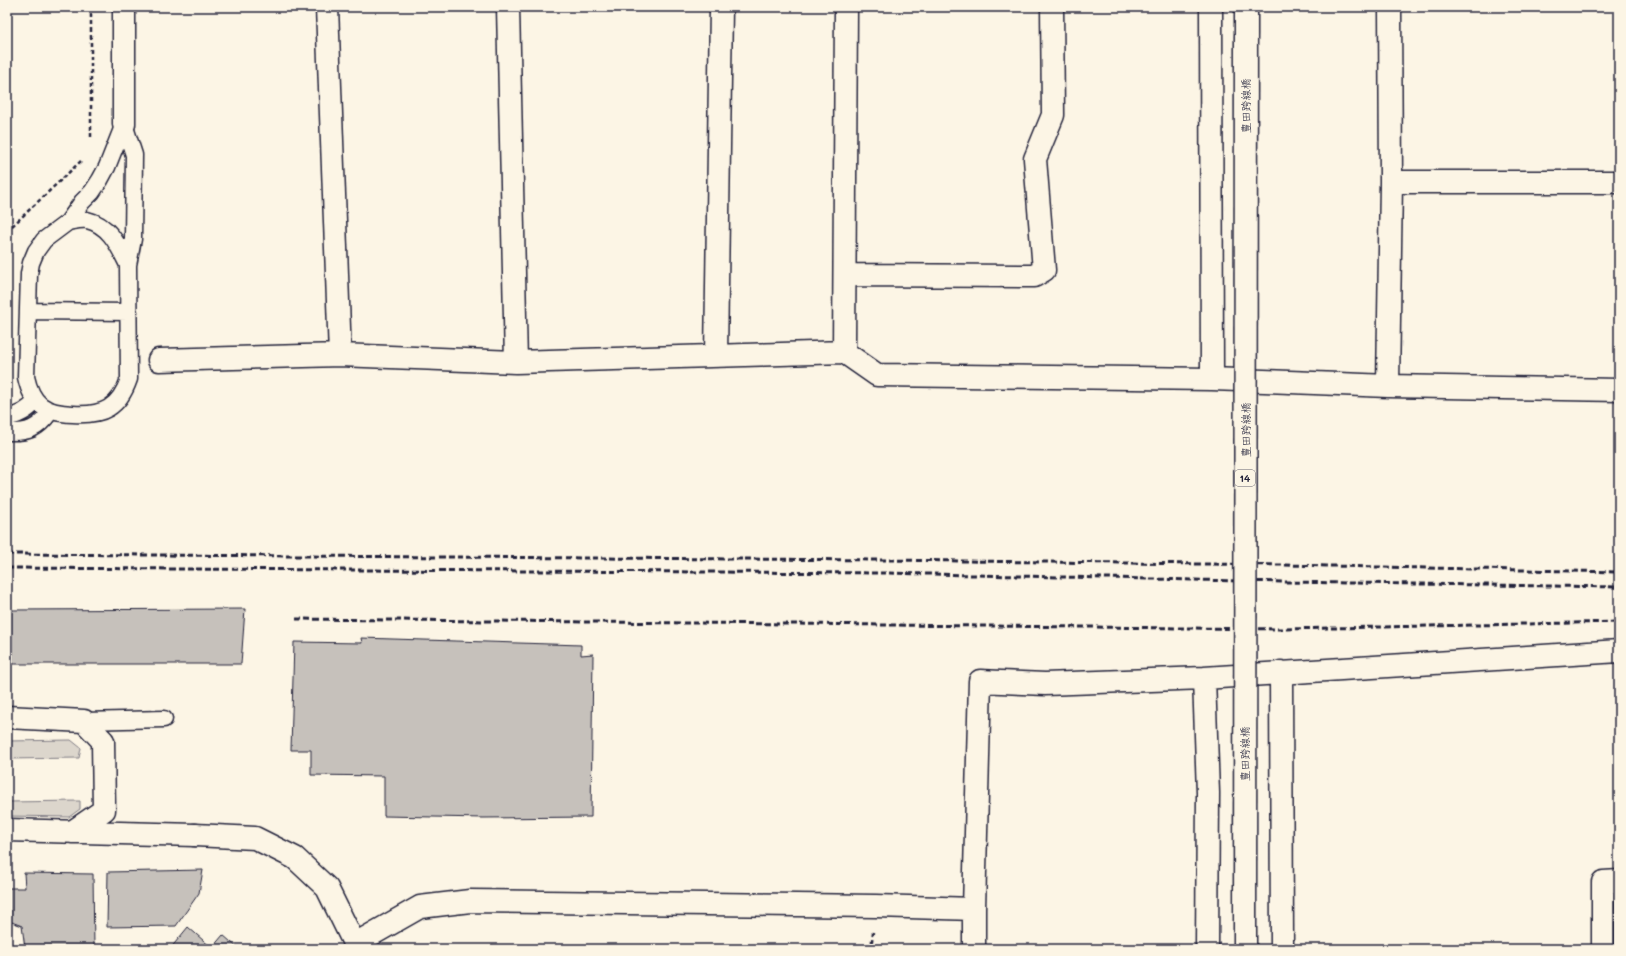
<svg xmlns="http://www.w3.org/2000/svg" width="1626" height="956" font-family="Mali,'Klee One',sans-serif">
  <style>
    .green { fill: #dcd6cc; stroke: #7f7c84 }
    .building { fill: #c6c1bb; stroke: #22223b }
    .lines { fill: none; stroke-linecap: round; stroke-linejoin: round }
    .lane-casing { stroke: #22223b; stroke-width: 19 }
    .street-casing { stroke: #22223b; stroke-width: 25 }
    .secondary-casing { stroke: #22223b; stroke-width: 25 }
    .path { stroke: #22223b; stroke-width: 2.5; stroke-dasharray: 4 3; stroke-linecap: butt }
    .lane { stroke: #fcf5e5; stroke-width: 16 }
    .street { stroke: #fcf5e5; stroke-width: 22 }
    .secondary { stroke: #fcf5e5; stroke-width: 22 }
    .rail { stroke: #22223b; stroke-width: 3; stroke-dasharray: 6 3; stroke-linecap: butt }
    .primary-bridge-casing { stroke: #22223b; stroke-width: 25; stroke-linecap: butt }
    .primary-bridge { stroke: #fcf5e5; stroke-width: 22 }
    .labels { text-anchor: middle; stroke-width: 3; stroke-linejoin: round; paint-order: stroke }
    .shield { fill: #fcf5e5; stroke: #63616e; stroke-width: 1 }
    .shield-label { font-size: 10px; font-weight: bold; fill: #22223b }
    .street-label { font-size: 11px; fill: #22223b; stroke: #fcf5e5 }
  </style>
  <rect width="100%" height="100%" fill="#fcf5e5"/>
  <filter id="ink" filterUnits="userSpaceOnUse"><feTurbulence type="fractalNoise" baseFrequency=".025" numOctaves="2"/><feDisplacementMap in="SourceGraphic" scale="8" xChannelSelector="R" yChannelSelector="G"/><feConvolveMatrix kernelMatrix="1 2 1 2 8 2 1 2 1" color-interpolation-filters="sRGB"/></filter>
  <g filter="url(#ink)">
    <!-- green -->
    <path class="green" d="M 71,740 L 81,748 L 79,758 L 7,759 L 7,741 Z
      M 80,801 L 80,809 L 69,817 L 7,816 L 7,802 Z"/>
    <!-- building -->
    <path class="building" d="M 245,609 L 241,664 L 7,664 L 7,610 Z
      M 361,638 L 581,645 L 581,655 L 593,654 L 591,817 L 483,818 L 384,816 L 384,776 L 311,775 L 311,750 L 291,750 L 294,642 L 362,643 Z
      M 203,870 L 199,893 L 176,926 L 107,927 L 108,872 Z
      M 24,873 L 93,874 L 94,949 L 26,949 L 25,948 L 22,926 L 9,921 L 8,888 L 25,888 Z
      M 188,927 L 212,948 L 223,935 L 239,949 L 170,949 Z"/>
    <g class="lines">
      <defs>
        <path id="lane" d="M 124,124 L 134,155 L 133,239 L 128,265 L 129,379 C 119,408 103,416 73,414 C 45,413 32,405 26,377 L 29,274 L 31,263 L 36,251 L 44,240 L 68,222 L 82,202 L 92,192 L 100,180 L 107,167 Z
          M 68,222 C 74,221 81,219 87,220 C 110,225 119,247 128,265
          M 28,311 L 129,312
          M 7,417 C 19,416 28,410 36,401
          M 7,432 C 28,433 38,429 50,412
          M 84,721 L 164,719"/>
        <path id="street" d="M 327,7 L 340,355
          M 508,7 L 516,362
          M 1211,7 L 1212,379
          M 1391,182 L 1619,182
          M 845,275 L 1034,276 L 1044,270 L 1035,159 L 1053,115 L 1052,7
          M 844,352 L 846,7
          M 716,356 L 721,7
          M 159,360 L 340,355 L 516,362 L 844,352 L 877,375 L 1212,379 L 1388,386 L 1619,390
          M 1388,386 L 1391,182 L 1390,7
          M 1281,672 L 1282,949
          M 1204,678 L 1208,793 L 1207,949
          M 7,717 L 84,721 L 103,741 L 104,810 L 72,832
          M 7,830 L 195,835
          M 355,944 L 420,907 L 470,901 L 876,906 L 974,909
          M 974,949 L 974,909 L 980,681 L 1045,684 L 1204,678 L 1619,651
          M 1603,949 L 1603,882 L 1619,881"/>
        <path id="secondary" d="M 124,124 L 124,7
          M 195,835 L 255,838 L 295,858 L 327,888 L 357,949"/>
      </defs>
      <!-- lane casing -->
      <use href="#lane" class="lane-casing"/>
      <!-- street casing -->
      <use href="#street" class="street-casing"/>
      <!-- secondary casing -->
      <use href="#secondary" class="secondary-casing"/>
      <!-- path -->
      <path class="path" d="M 91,7 L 91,138
        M 7,231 L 81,161
        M 871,949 L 873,932"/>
      <!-- lane -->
      <use href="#lane" class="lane"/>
      <!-- street -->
      <use href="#street" class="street"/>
      <!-- secondary -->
      <use href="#secondary" class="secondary"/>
      <!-- rail -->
      <path class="rail" d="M 7,554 L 885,560 L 1284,565 L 1619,572
        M 7,568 L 885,573 L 1284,582 L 1619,587
        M 296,619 L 1284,629 L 1619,622"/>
      <defs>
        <path id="primary-bridge" d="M 1245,949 L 1246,7"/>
      </defs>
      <!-- primary-bridge casing -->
      <use href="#primary-bridge" class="primary-bridge-casing"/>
      <!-- primary-bridge -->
      <use href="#primary-bridge" class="primary-bridge"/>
    </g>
  </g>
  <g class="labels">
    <!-- shield labels -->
    <rect class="shield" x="1235" y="470" width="20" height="16" rx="3"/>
    <g class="shield-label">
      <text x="1245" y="482">14</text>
    </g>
    <!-- street labels -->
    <g class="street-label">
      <text transform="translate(1246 106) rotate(-90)" y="4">豊田跨線橋</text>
      <text transform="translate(1246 430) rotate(-90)" y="4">豊田跨線橋</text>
      <text transform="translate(1245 754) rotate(-90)" y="4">豊田跨線橋</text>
    </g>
  </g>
  <!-- margin -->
  <rect width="1626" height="956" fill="none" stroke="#fcf5e5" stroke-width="24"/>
  <rect x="12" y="12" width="1602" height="932" fill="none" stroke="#22223b" stroke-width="1.5" filter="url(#ink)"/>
</svg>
